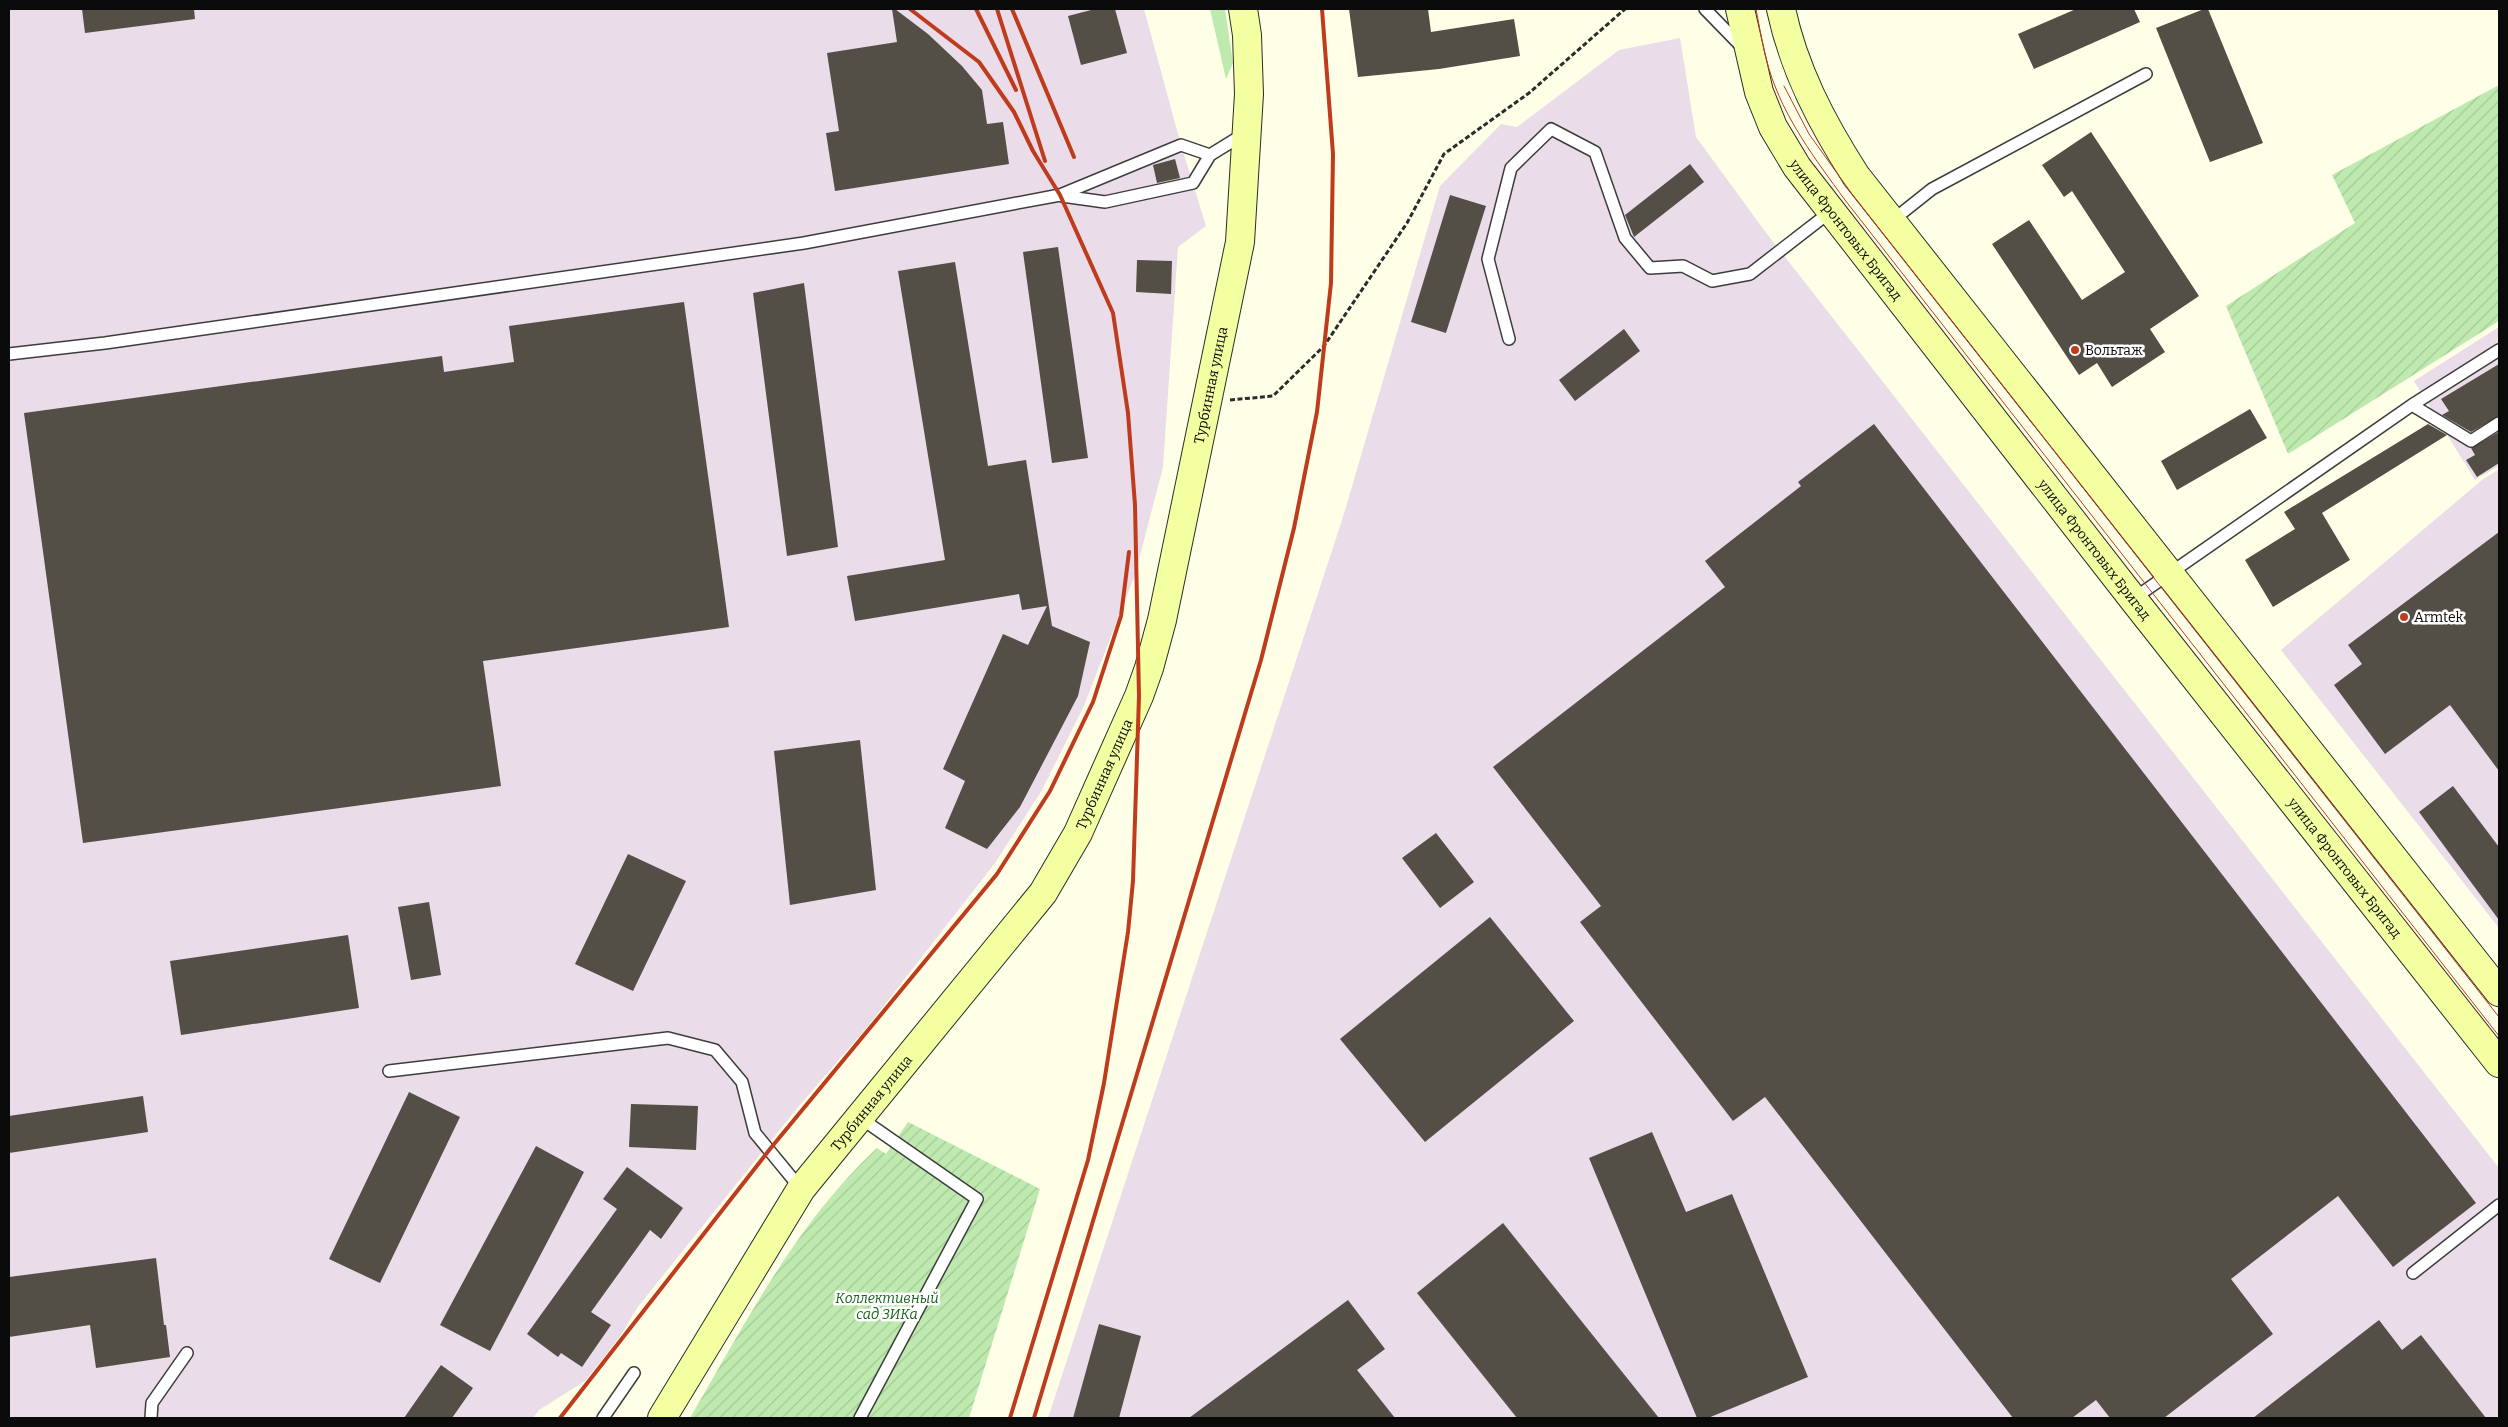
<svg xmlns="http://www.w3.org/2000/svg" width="2508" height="1427" font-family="Bitter,serif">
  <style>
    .industrial { fill: #eadce8 }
    .grass { fill: #bfeaaf }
    .garden { fill: url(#garden-furrows) }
    .building { fill: #534e46 }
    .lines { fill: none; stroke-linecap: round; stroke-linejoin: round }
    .lane-casing { stroke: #3d3d3d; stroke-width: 14 }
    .secondary-casing { stroke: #2c2c2c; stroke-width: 30 }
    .path { stroke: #2c2c2c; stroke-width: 3; stroke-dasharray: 5 2.5; stroke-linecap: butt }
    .lane { stroke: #fff; stroke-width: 11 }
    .secondary { stroke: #f3ffa1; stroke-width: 28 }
    .tram { stroke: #be3c1d; stroke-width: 1 }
    .rail { stroke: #be3c1d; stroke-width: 4 }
    .poi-dot { fill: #be3c1d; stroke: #fff; stroke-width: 2 }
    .labels { text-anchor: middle; stroke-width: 5; stroke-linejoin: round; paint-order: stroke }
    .street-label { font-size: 14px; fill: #0a0a0a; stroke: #fff }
    .poi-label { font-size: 14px; fill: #0a0a0a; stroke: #fff; text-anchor: start }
    .park-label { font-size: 14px; font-style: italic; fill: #19631b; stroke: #fff }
  </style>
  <defs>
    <pattern id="garden-furrows" width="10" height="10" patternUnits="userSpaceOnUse" patternTransform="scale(1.25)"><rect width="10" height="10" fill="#bfeaaf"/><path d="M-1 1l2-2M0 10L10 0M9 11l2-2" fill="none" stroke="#a3c795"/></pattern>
  </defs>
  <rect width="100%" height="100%" fill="#feffe6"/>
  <!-- industrial -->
  <path class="industrial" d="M 9,9 L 1144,9 L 1181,145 L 1206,226 L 1178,247 L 1163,467 L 1135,575 L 1083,708 L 1041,792 L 995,863 L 868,1026 L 798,1107 L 637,1308 L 619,1338 L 585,1381 L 539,1410 L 533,1418 L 9,1418 Z
    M 1680,38 L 1696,137 L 1767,234 L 2499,1168 L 2499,1418 L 1048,1418 L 1343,517 L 1440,186 L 1501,124 L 1517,127 L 1619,50 Z
    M 2499,327 L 2499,466 L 2475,480 L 2414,381 Z
    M 2499,469 L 2499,928 L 2281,650 L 2482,480 Z"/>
  <!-- grass -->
  <path class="grass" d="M 1210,9 L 1225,9 L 1233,63 L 1226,79 Z"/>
  <!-- garden -->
  <path class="garden" d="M 2499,85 L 2499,321 L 2288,454 L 2226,306 L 2355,223 L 2332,175 Z
    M 908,1122 L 1040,1189 L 969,1418 L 690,1418 C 745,1324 796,1223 877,1148 L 886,1154 Z"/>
  <!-- building -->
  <path class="building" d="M 82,9 L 194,9 L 195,19 L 85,33 Z
    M 892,9 L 895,9 L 928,34 L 962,66 L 982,90 L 987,124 L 1003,122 L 1009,164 L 835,191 L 826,133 L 839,131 L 827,53 L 897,42 Z
    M 1095,9 L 1115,9 L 1127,53 L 1081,65 L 1068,16 Z
    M 1349,9 L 1428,9 L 1431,32 L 1514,19 L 1520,56 L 1439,69 L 1358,77 Z
    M 2076,9 L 2134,9 L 2140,22 L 2034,69 L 2018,34 Z
    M 2204,9 L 2208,9 L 2263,143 L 2210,162 L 2156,28 Z
    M 2091,132 L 2199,296 L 2150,329 L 2165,352 L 2112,387 L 2097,363 L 2079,375 L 1992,244 L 2029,220 L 2082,300 L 2125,272 L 2072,191 L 2064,197 L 2042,165 Z
    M 1175,159 L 1180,178 L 1157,183 L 1153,165 Z
    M 1690,164 L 1704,182 L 1634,237 L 1625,215 Z
    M 1450,195 L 1486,206 L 1446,333 L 1411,322 Z
    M 1058,247 L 1088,458 L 1052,463 L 1023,252 Z
    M 1137,260 L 1172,261 L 1171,294 L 1136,292 Z
    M 955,262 L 988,466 L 1026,460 L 1052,626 L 1090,642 L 1078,696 L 1020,807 L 987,849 L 945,828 L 965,781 L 943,769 L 1003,634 L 1028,645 L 1047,606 L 1022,610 L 1019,594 L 855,621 L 847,576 L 945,560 L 898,271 Z
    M 804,283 L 838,547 L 787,556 L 753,293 Z
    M 684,302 L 729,627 L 483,661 L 501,786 L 83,843 L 24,413 L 442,356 L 444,372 L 514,362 L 509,326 Z
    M 1624,329 L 1640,351 L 1575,401 L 1559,380 Z
    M 2499,364 L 2499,416 L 2471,432 L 2442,415 L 2449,411 L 2441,399 Z
    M 2250,409 L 2267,438 L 2177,490 L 2161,461 Z
    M 1874,424 L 2476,1203 L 2393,1267 L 2338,1196 L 2231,1279 L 2273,1334 L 2164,1418 L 2110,1418 L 2096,1400 L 2072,1418 L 2013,1418 L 1765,1097 L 1733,1121 L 1580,922 L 1601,906 L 1493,767 L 1725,587 L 1705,561 L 1801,486 L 1798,482 Z
    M 2428,424 L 2447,435 L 2322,513 L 2350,560 L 2273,607 L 2245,560 L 2295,529 L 2284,512 Z
    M 2499,432 L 2499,463 L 2477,477 L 2466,460 L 2475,455 L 2471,448 Z
    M 2499,532 L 2499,771 L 2450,705 L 2385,754 L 2334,685 L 2362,664 L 2348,645 Z
    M 860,740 L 876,890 L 790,905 L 774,751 Z
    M 2453,786 L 2499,847 L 2499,920 L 2419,812 Z
    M 1436,833 L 1474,882 L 1440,908 L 1402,858 Z
    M 628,854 L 686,881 L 633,991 L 575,964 Z
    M 429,902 L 441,975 L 411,980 L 398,907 Z
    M 1490,917 L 1574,1021 L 1425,1142 L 1340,1039 Z
    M 348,935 L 359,1008 L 181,1035 L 170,961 Z
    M 409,1092 L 460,1117 L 380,1283 L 329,1259 Z
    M 143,1096 L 148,1132 L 9,1153 L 9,1116 Z
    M 631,1104 L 698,1106 L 696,1150 L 629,1147 Z
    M 1652,1132 L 1686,1212 L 1732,1194 L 1808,1377 L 1708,1418 L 1697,1418 L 1589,1158 Z
    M 536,1146 L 584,1172 L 490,1351 L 440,1325 Z
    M 627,1167 L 683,1208 L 661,1239 L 650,1230 L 591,1312 L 611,1325 L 582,1367 L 561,1353 L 558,1357 L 527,1334 L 617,1209 L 603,1199 Z
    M 1503,1223 L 1659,1418 L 1517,1418 L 1417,1293 Z
    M 156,1258 L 164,1325 L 166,1325 L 170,1357 L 96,1368 L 90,1325 L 9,1337 L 9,1277 Z
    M 1348,1300 L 1385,1349 L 1357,1370 L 1395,1418 L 1189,1418 Z
    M 2379,1320 L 2402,1350 L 2421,1335 L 2486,1418 L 2253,1418 Z
    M 1099,1324 L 1141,1336 L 1119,1418 L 1073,1418 Z
    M 441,1365 L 473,1388 L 452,1418 L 404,1418 Z"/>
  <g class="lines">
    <defs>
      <path id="lane" d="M 1705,9 L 1742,47
        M 1062,196 L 1105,202 L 1193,183 L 1210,155 L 1244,134
        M 1893,220 L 1932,189 L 2146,74
        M 1509,339 L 1488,259 L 1511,168 L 1551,129 L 1595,152 L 1625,238 L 1650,268 L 1683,266 L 1712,281 L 1750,274 L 1830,212
        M 9,354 L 105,343 L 804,243 L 1060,195 L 1181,145 L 1210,155
        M 2412,405 L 2471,441 L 2499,423
        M 2133,599 L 2412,405 L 2499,350
        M 389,1071 L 668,1038 L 715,1050 L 742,1082 L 755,1133 L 801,1189
        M 859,1117 L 977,1199 L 860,1418
        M 2413,1273 L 2499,1205
        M 151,1418 L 152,1403 L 187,1353
        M 603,1418 L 634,1373"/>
      <g id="secondary">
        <path id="s1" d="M 1740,9 L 1759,92 L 1773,127 L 1797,167 L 2133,599 L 2499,1063"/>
        <path d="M 1781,9 C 1794,70 1822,123 1856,176 L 2499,992"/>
        <path id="s2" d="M 662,1418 L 801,1189 L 1043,893 L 1078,833 L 1139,696 L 1149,668 L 1162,620 L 1240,242 L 1249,94 L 1247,35 L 1243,9"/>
      </g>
    </defs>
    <!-- lane casing -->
    <use href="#lane" class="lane-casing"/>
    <!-- secondary casing -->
    <use href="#secondary" class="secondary-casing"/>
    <!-- path -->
    <path class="path" d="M 1230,400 L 1273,396 L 1324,346 L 1407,223 L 1444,154 L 1529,93 L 1625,9"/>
    <!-- lane -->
    <use href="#lane" class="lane"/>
    <!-- secondary -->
    <use href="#secondary" class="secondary"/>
    <!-- tram -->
    <path class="tram" d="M 1756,9 C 1760,29 1763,50 1769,69 C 1784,118 1815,159 1845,200 L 2499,1036
      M 1784,86 L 1809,134 L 1852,194 L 2499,1017"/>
    <!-- rail -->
    <path class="rail" d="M 910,9 L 979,62 L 1014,112 L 1033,151 L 1060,195 L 1113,313 L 1128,413 L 1135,505 L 1139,696 L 1133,881 L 1128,932 L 1104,1083 L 1088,1160 L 1010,1418
      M 976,9 L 1016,90
      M 997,9 L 1045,161
      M 1012,9 L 1074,157
      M 560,1418 L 770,1149 L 997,874 L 1050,791 L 1093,702 L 1121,616 L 1129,552
      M 1034,1418 L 1261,660 L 1294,528 L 1317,412 L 1331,283 L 1333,154 L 1322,9"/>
  </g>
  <!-- markers -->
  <g class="poi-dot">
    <circle cx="2075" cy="350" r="5"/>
    <circle cx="2404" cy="617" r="5"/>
  </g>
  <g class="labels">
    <!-- street labels -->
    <g class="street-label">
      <text dy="5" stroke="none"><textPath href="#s1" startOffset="249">улица Фронтовых Бригад</textPath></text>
      <text dy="5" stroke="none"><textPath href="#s2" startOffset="1189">Турбинная улица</textPath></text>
      <text dy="5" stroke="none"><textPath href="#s1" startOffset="654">улица Фронтовых Бригад</textPath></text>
      <text dy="5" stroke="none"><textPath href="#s2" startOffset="784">Турбинная улица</textPath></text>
      <text dy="5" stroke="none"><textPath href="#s1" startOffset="1059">улица Фронтовых Бригад</textPath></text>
      <text dy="5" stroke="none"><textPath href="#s2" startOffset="379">Турбинная улица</textPath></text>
    </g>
    <!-- poi labels -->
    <g class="poi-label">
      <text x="2085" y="355">Вольтаж</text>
      <text x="2414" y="622">Armtek</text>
    </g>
    <!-- park labels -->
    <g class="park-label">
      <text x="887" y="1303">Коллективный<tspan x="887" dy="16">сад ЗИКа</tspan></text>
    </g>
  </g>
  <!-- border -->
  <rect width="2508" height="1427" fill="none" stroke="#0a0a0a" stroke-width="20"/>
</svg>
